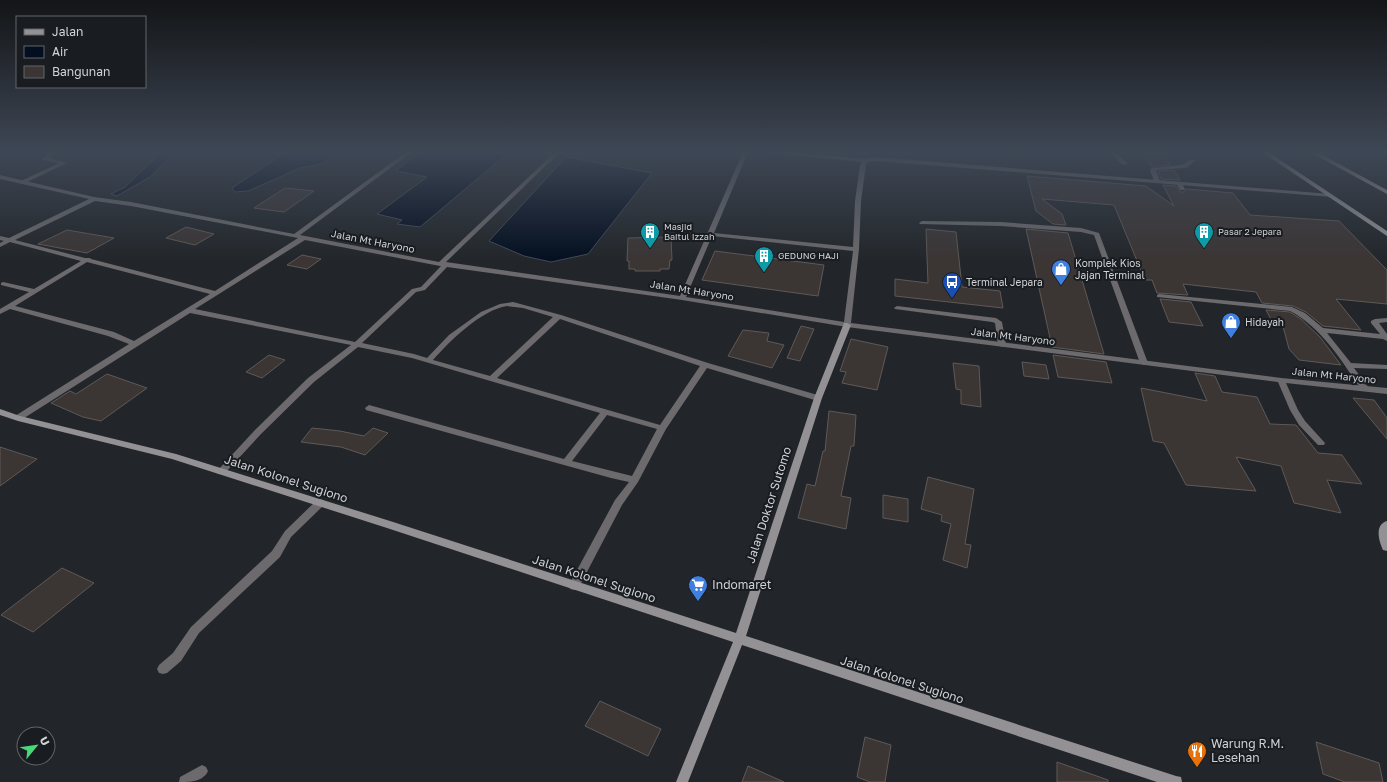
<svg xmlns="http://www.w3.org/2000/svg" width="1387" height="782" font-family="'Golos Text',sans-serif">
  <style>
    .water { fill: #030e20; stroke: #404956 }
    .building { fill: #3b3534; stroke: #5f5957 }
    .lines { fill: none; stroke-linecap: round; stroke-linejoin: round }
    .lane { fill: #6c6a6d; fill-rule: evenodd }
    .street { fill: #6c6a6d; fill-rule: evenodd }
    .secondary { fill: #949195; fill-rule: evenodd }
    .labels { text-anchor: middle; stroke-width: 4; stroke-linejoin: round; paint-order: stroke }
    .far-poi-label { font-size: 9px; fill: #d0d3d5; stroke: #191c20; text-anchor: start }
    .street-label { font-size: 10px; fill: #d0d3d5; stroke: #191c20 }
    .poi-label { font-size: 10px; fill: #d0d3d5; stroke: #191c20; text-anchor: start }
    .near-street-label { font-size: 12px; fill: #d0d3d5; stroke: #191c20 }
    .near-poi-label { font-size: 12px; fill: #d0d3d5; stroke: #191c20; text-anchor: start }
  </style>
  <rect width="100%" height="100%" fill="#22262a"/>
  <!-- water -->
  <path class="water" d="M 161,152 L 175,152 L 150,177 L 117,196 L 111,194 L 125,187 Z
    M 286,152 L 338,152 L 321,164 L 300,168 L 248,191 L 235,192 L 232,188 Z
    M 419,152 L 506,152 L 507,154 L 420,227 L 397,224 L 402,220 L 377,214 L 427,177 L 396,171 Z
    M 566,157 L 652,173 L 588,254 L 551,262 L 524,256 L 489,241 Z"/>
  <!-- building -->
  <path class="building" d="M 1143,152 L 1163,152 L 1170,165 L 1152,167 Z
    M 1174,170 L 1180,180 L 1161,179 L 1158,171 Z
    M 1027,176 L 1146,186 L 1174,206 L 1163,185 L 1176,186 L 1180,192 L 1184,192 L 1186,189 L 1233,193 L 1250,215 L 1339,221 L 1387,270 L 1387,304 L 1336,299 L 1361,330 L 1323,326 L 1306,312 L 1293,306 L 1262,303 L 1256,292 L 1183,284 L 1188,295 L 1157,293 L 1152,280 L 1145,280 L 1114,205 L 1042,199 L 1062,214 L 1066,225 L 1053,224 L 1036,211 Z
    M 285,188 L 314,191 L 284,212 L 254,208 Z
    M 186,227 L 214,234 L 195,245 L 166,238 Z
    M 926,229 L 956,232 L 962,287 L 1000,291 L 1003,308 L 895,296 L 895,279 L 928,283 Z
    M 1026,229 L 1068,233 L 1104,354 L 1052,347 Z
    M 67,230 L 114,238 L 87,253 L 38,244 Z
    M 671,237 L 672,260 L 670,260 L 669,269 L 660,269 L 660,271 L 635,271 L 635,269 L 629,269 L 629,261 L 627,261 L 628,238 Z
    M 715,251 L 824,265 L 818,296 L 702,280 Z
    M 302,255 L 321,259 L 307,269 L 287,265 Z
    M 1160,299 L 1191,302 L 1203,326 L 1169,322 Z
    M 1266,310 L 1290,312 L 1301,319 L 1320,337 L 1341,365 L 1299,360 L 1289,349 L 1283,326 L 1274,325 Z
    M 801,326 L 814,329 L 800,361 L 787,358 Z
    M 743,330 L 769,333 L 767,341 L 784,345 L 772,368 L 728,356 Z
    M 851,339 L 888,347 L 877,390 L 842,383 L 846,372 L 840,371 Z
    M 269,355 L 285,360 L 262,378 L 246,372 Z
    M 1053,355 L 1106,362 L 1112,383 L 1058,377 Z
    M 1022,362 L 1046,365 L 1049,379 L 1024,376 Z
    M 953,363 L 979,366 L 981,407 L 961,404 L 961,390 L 956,389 Z
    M 1195,373 L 1215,376 L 1222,392 L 1257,397 L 1270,424 L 1296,425 L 1318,453 L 1342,455 L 1362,484 L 1327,480 L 1341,513 L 1294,503 L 1281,466 L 1236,457 L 1256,491 L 1186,485 L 1164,443 L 1153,441 L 1141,388 L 1207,401 Z
    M 107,374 L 147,388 L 101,421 L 83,417 L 51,403 L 70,391 L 76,394 Z
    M 1353,398 L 1374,400 L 1387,418 L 1387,439 Z
    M 829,411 L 856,415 L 854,446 L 851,446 L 841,496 L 851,498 L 846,529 L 798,518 L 807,484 L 815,486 L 823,451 L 825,451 Z
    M 312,428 L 340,431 L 364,436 L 373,428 L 388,433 L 365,455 L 341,447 L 301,442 Z
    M 0,447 L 37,459 L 0,486 Z
    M 928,477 L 974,489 L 965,544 L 971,545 L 967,568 L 943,560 L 951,524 L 941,521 L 942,515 L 921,509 Z
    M 883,495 L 908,499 L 908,522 L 883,518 Z
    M 62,568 L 94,583 L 33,632 L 1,615 Z
    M 600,701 L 661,729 L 648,756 L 585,726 Z
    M 865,737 L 891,745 L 885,782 L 870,782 L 857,777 Z
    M 1316,742 L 1379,763 L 1383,782 L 1345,782 L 1323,774 Z
    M 1057,762 L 1108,780 L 1108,782 L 1057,782 Z
    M 748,766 L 784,782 L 742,782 Z"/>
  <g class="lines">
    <!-- lane -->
    <path class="lane" d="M 42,152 L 52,153 L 53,154 L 49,158 L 67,163 L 25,183 L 21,183 L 21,181 L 59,163 L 43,160 L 42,159 L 47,155 Z
      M 1109,152 L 1115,152 L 1128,164 L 1123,165 Z
      M 1191,159 L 1196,160 L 1188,167 L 1185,168 L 1156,170 L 1160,181 L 1157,183 L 1154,181 L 1150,170 L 1152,168 L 1182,165 Z
      M 1177,182 L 1181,182 L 1185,189 L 1184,190 L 1180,190 L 1176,183 Z
      M 922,221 L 1001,222 L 1081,228 L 1099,233 L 1148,363 L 1144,365 L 1140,363 L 1094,235 L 1081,232 L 1001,226 L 920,224 L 919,223 Z
      M 1159,294 L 1292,307 L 1305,313 L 1323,328 L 1380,334 L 1371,323 L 1371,321 L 1375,319 L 1387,318 L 1387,322 L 1379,323 L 1387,334 L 1387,341 L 1383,339 L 1327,333 L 1351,363 L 1387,365 L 1387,369 L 1354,368 L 1368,387 L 1367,389 L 1361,389 C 1341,360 1322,328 1290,311 L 1157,297 L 1157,295 Z
      M 897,306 L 996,318 L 1002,322 L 1006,345 L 1002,347 L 998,345 L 995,323 L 992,322 L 895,309 L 894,308 Z
      M 202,765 L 206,767 L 208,771 C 203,782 190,782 179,782 L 180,777 Z"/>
    <!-- street -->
    <path class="street" d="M 406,152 L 412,152 L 300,235 L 439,262 L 555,152 L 560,152 L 446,262 L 680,296 L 743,152 L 748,152 L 714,233 L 853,247 L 855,201 L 860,165 L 862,162 L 766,152 L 790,152 L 866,159 L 876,157 L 1330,194 L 1333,196 L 1332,197 L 876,161 L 868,162 L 866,165 L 861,201 L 859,249 L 851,323 L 1281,378 L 1387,388 L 1387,394 L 1286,383 L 1298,410 L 1305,421 L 1325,443 L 1324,445 L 1318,445 L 1299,425 L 1290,410 L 1278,382 L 847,327 L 682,300 L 447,267 L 425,290 L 416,292 L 362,343 L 414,354 L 427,358 L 449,335 L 481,312 L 500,304 L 513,302 L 561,315 L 708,363 L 821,396 L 822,398 L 818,401 L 707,368 L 666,429 L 638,482 L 622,505 L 578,589 L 574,590 L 570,589 L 569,586 L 570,583 L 615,500 L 629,482 L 611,478 L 366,410 L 365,408 L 369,405 L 564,459 L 600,413 L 412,358 L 358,347 L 314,382 L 261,434 L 224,474 L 218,474 L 216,472 L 218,470 L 255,430 L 308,378 L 351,345 L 190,313 L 21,420 L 15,420 L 14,418 L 15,416 L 129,344 L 108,336 L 10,309 L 0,314 L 0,309 L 29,292 L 1,285 L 1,283 L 3,282 L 34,289 L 81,261 L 10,242 L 0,247 L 0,243 L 4,241 L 0,240 L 0,236 L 9,238 L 89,199 L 0,179 L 0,175 L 94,197 L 131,202 L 294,234 ZM 95,201 L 131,206 L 298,238 L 215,291 L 91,259 L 90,258 L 85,258 L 15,240 ZM 712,236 L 853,251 L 844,322 L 686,297 ZM 305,240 L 440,266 L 441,266 L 421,287 L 412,289 L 355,342 L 195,309 ZM 87,262 L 210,294 L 134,341 L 114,332 L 15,306 ZM 507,306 L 523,308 L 553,317 L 490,376 L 433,360 C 450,341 481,310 507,306 ZM 560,319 L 700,366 L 660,425 L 497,378 ZM 607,415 L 657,429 L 632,476 L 572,461 Z
      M 320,499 L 323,500 L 325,503 L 323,506 L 291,537 L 280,557 L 199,633 L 181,661 L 167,673 L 163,674 L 159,673 L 157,669 L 159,665 L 173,653 L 191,627 L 272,551 L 285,531 L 317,500 Z"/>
    <!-- secondary -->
    <path class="secondary" d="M 1262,152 L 1268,152 L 1387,231 L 1387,236 Z
      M 1310,152 L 1317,152 L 1387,190 L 1387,194 Z
      M 844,323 L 847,323 L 851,325 L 822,398 L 746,636 L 1176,776 L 1181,777 L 1182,782 L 1157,782 L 742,645 L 688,782 L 676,782 L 733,642 L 387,528 L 172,459 L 18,421 L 0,415 L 0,409 L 20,416 L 176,454 L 390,521 L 736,633 L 814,398 Z
      M 1387,521 L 1387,551 L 1383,550 C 1379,541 1374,525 1387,521 Z"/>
  </g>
  <!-- sky -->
  <linearGradient id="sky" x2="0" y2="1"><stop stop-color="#131517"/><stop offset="0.58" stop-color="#3e4755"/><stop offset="1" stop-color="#3e4755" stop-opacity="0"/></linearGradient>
  <rect width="1387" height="262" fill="url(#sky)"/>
  <!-- icons -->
  <defs>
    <symbol id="building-pin" viewBox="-11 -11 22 30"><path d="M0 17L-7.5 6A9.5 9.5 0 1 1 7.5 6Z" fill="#0f9aa8" stroke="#191c20"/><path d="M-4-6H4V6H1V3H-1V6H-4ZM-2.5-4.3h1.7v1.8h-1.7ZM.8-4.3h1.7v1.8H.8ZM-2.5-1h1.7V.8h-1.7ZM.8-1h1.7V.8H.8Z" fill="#fff"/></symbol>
    <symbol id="shop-pin" viewBox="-11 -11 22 30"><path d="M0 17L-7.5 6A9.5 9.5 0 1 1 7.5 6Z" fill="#3f7fe0" stroke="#191c20"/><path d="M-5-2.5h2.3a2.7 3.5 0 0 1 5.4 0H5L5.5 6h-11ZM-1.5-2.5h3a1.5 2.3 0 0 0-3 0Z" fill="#fff"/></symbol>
    <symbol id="bus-pin" viewBox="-11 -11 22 30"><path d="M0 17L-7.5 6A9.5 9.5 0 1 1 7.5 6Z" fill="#1a4fb4" stroke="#191c20"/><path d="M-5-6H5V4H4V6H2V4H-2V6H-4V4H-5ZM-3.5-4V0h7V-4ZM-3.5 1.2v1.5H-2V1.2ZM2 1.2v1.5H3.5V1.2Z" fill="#fff"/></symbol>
    <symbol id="supermarket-pin" viewBox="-11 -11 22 30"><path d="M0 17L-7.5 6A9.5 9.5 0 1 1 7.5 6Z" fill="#3f7fe0" stroke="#191c20"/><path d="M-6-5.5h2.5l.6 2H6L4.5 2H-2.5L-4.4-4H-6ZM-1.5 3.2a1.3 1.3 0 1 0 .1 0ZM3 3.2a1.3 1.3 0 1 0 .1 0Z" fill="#fff"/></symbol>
    <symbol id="restaurant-pin" viewBox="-11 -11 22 30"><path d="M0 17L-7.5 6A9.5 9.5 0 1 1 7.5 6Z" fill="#e8710a" stroke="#191c20"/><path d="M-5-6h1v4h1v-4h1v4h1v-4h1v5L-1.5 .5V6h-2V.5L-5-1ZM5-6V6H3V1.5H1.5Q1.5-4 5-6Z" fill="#fff"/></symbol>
  </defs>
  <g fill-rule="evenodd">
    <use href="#building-pin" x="639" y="221" width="22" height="30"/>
    <use href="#building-pin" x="1193" y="221" width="22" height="30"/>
    <use href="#building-pin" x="753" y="245" width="22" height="30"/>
    <use href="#shop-pin" x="1050" y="258" width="22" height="30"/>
    <use href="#bus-pin" x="941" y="271" width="22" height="30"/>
    <use href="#shop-pin" x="1220" y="311" width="22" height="30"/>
    <use href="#supermarket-pin" x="687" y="574" width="22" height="30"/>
    <use href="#restaurant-pin" x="1186" y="740" width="22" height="30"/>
  </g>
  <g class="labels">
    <!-- far-poi labels -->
    <g class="far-poi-label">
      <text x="664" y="230">Masjid<tspan x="664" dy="10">Baitul Izzah</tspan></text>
      <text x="1218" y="235">Pasar 2 Jepara</text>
      <text x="778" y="259">GEDUNG HAJI</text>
    </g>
    <!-- street labels -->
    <g class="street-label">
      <text transform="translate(373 241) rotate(11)" y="4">Jalan Mt Haryono</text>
      <text transform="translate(692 290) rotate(9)" y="4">Jalan Mt Haryono</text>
      <text transform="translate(1013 336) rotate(7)" y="4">Jalan Mt Haryono</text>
      <text transform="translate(1334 375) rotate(6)" y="4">Jalan Mt Haryono</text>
    </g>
    <!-- poi labels -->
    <g class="poi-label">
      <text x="1075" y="267">Komplek Kios<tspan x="1075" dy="12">Jajan Terminal</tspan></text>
      <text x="966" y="286">Terminal Jepara</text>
      <text x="1245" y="326">Hidayah</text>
    </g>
    <!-- near-street labels -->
    <g class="near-street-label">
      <text transform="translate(286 479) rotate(18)" y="4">Jalan Kolonel Sugiono</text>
      <text transform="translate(769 505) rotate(-72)" y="4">Jalan Doktor Sutomo</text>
      <text transform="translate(594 579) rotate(18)" y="4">Jalan Kolonel Sugiono</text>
      <text transform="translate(902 680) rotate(18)" y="4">Jalan Kolonel Sugiono</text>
    </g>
    <!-- near-poi labels -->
    <g class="near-poi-label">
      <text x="712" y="589">Indomaret</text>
      <text x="1211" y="748">Warung R.M.<tspan x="1211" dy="14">Lesehan</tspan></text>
    </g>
  </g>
  <!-- legend -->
  <rect x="16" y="16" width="130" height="72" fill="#191c20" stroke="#626568"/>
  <rect x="24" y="29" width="20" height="6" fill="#949195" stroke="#626568"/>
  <text x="52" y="36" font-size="12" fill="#d0d3d5">Jalan</text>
  <rect x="24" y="46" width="20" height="12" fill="#030e20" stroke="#626568"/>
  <text x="52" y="56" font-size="12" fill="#d0d3d5">Air</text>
  <rect x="24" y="66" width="20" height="12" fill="#3b3534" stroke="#626568"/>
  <text x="52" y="76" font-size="12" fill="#d0d3d5">Bangunan</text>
  <!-- north arrow -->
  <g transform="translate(36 746) rotate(61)"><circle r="19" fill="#191c20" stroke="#626568"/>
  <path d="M0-3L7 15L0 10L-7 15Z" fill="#49d778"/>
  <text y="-6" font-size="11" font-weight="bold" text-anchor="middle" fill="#d0d3d5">U</text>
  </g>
</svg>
